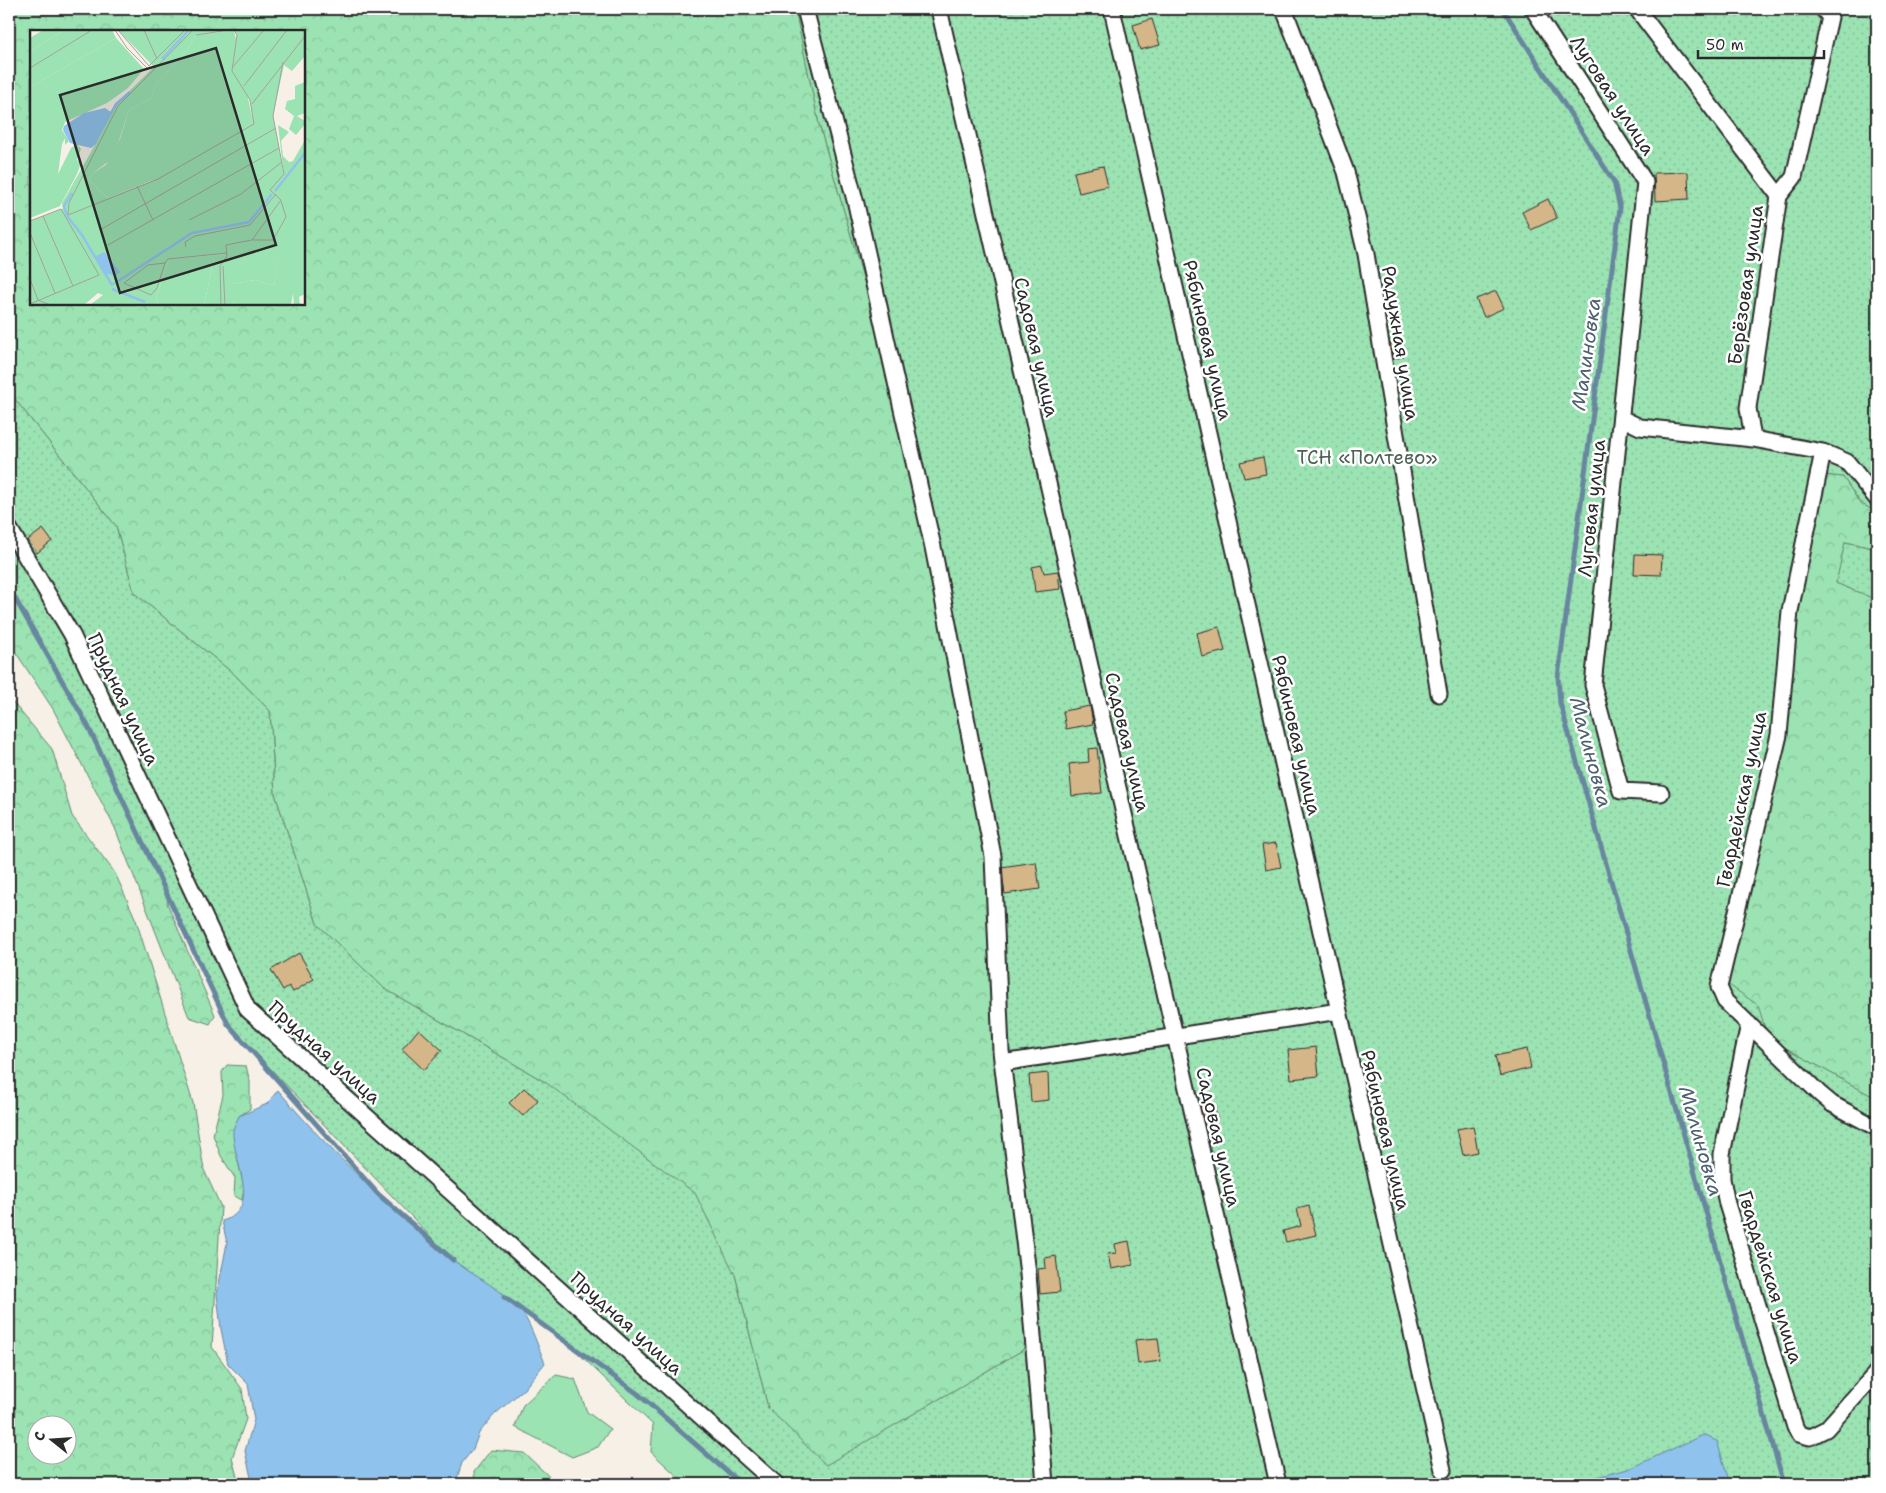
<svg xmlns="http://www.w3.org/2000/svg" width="1886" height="1493" font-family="'Shantell Sans',sans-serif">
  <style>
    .grass { fill: #9be3b2; stroke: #63876e }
    .forest { fill: url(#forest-crowns); stroke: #63876e; fill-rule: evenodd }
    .garden { fill: url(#garden-dots); stroke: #63876e }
    .water { fill: #8fc2ec; stroke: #67869f }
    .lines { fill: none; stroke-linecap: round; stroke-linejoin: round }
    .stream { stroke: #67869f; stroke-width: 5 }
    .building { fill: #d4b688; stroke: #2b2b2b }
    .minor-casing { stroke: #2b2b2b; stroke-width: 19 }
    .minor { stroke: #fff; stroke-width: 15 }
    .labels { text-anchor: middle; stroke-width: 5; stroke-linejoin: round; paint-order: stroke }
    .street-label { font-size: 19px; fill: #2b2b2b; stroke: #fff }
    .park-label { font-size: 19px; fill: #4d6254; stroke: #fff }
    .water-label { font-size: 20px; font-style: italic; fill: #4e606f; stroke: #fff }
    .inset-river { fill: none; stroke: #8fc2ec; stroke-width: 2.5 }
    .inset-road { fill: none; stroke: #a5a19c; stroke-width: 1 }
    .view { fill: #2b2b2b; fill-opacity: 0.15; stroke: #2b2b2b; stroke-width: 2.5 }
    .inset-edge { fill: none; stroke: #2b2b2b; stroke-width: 2.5 }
  </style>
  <defs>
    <pattern id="forest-crowns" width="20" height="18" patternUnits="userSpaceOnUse" patternTransform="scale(1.25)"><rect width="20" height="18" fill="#9be3b2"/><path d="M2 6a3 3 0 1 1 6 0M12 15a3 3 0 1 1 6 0" fill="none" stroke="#86c399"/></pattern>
    <pattern id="garden-dots" width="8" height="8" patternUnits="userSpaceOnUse" patternTransform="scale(1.25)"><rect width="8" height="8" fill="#9be3b2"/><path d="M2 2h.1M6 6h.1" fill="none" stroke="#86c399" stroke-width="1.8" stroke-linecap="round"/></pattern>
  </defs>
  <rect width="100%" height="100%" fill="#f6f0e7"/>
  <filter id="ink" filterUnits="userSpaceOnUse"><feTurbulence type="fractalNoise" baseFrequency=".02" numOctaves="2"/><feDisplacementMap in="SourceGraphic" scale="10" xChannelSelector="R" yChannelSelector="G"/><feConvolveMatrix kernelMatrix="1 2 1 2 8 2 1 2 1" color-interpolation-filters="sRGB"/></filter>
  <g filter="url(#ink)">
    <!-- grass -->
    <path class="grass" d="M 308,1093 L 749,1484 L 686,1484 L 651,1452 L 653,1425 Z
      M 556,1375 L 575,1379 L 587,1412 L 610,1429 L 598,1447 L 572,1457 L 515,1427 L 523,1405 Z"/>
    <!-- forest -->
    <path class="forest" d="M 9,9 L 795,9 L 819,124 L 894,385 L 972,758 L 996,937 L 1032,1326 L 1023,1350 L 825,1466 L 768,1408 L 735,1275 L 545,1082 L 385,989 L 317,924 L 275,794 L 270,711 L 234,674 L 134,593 L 116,526 L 9,392 ZM 31,31 L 304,31 L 304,304 L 31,304 Z
      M 1825,475 L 1843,477 L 1860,503 L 1877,512 L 1877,549 L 1846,542 L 1836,583 L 1877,600 L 1877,1099 L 1768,1038 L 1720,980 L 1790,611 Z
      M 9,545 L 172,879 L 167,903 L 215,1015 L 210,1024 L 189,1017 L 115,828 L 53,709 L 9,642 Z
      M 9,698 L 52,749 L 72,816 L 115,873 L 136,920 L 193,1103 L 204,1170 L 221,1207 L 212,1347 L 242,1389 L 246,1419 L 232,1458 L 239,1484 L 9,1484 ZM 38,1426 L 68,1426 L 68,1456 L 38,1456 Z
      M 227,1065 L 246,1066 L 250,1082 L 250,1109 L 239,1116 L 236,1152 L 244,1188 L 242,1200 L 234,1196 L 235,1178 L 221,1156 L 213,1135 L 223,1095 L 222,1072 Z
      M 491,1450 L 524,1453 L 557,1484 L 475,1484 L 474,1472 Z"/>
    <!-- garden -->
    <path class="garden" d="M 795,9 L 1877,9 L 1877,512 L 1860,503 L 1843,477 L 1825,475 L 1807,540 L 1779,735 L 1720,979 L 1758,1005 L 1768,1038 L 1877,1099 L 1877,1484 L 741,1484 L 638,1394 L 453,1260 L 228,1024 L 88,726 L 10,591 L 9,593 L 9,392 L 116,526 L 134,593 L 234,674 L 270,711 L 275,794 L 317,924 L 385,989 L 545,1082 L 695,1193 L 735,1275 L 768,1408 L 826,1465 L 1023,1350 L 1032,1326 L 996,937 L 972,758 L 894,385 L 819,124 Z
      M 1845,542 L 1877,549 L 1877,600 L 1836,583 Z"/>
    <!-- water -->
    <path class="water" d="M 278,1090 C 330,1152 390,1208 452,1259 C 471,1275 508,1292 522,1312 C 532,1327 538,1347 545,1363 L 524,1389 L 494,1415 L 479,1433 L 473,1449 L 462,1463 L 455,1484 L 254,1484 L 252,1482 L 245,1451 L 254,1420 L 248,1384 L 228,1364 L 221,1329 L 217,1294 L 227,1243 L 222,1221 C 264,1209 231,1158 233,1130 C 234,1126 237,1120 239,1116 L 267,1104 Z
      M 1703,1435 L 1717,1441 L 1730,1484 L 1569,1484 L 1628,1469 Z"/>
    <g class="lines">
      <!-- stream -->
      <path class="stream" d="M 1503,9 L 1614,182 L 1620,208 L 1558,677 L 1560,703 L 1784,1484
        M 9,588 L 88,726 L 228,1024 L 378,1194 L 453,1260
        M 504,1297 L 638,1394 L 741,1484"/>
    </g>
    <!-- building -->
    <path class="building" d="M 1152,19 L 1160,45 L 1140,50 L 1133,25 Z
      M 1103,166 L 1108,186 L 1079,193 L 1074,172 Z
      M 1688,172 L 1689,199 L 1655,201 L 1654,173 Z
      M 1548,199 L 1557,218 L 1531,230 L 1522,212 Z
      M 1496,291 L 1504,308 L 1484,317 L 1476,299 Z
      M 1400,341 L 1404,356 L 1394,359 L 1390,344 Z
      M 1263,457 L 1266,474 L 1244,478 L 1240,462 Z
      M 43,529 L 52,541 L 37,553 L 28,540 Z
      M 1635,554 L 1662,555 L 1661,575 L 1634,574 Z
      M 1042,565 L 1044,573 L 1058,571 L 1060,589 L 1035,592 L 1032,567 Z
      M 1219,627 L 1225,651 L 1202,657 L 1197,633 Z
      M 1090,706 L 1093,724 L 1066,729 L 1063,711 Z
      M 1097,748 L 1102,793 L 1072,796 L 1069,764 L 1089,762 L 1088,749 Z
      M 1276,843 L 1281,867 L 1266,870 L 1262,845 Z
      M 1036,862 L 1040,889 L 1005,894 L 1001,867 Z
      M 299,953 L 314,979 L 293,992 L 289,986 L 283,990 L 271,970 Z
      M 419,1029 L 442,1050 L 424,1070 L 402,1049 Z
      M 1316,1047 L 1319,1076 L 1291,1079 L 1288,1050 Z
      M 1527,1049 L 1531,1068 L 1500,1076 L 1495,1056 Z
      M 1048,1073 L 1049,1100 L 1031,1102 L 1029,1075 Z
      M 524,1088 L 538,1100 L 523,1116 L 509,1103 Z
      M 1214,1103 L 1217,1119 L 1198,1123 L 1195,1106 Z
      M 1473,1126 L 1478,1152 L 1463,1155 L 1457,1129 Z
      M 1309,1206 L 1316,1235 L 1286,1242 L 1283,1231 L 1301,1226 L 1297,1209 Z
      M 1129,1241 L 1133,1265 L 1111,1269 L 1108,1254 L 1116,1253 L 1115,1244 Z
      M 1056,1256 L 1060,1292 L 1040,1294 L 1038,1269 L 1046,1268 L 1045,1258 Z
      M 1158,1338 L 1161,1361 L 1138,1364 L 1135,1340 Z"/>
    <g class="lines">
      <defs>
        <path id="minor" d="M 805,9 L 856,204 L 933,547 L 993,856 L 1001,1051 L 1028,1274 L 1045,1484
          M 939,9 L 1278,1484
          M 1112,9 L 1443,1470
          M 1284,9 L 1346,172 L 1366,254 L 1439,694
          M 1533,9 L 1645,182 L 1593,685 L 1621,791 L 1661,793
          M 1637,9 L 1779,196 L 1748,408 L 1753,439 L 1823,452 L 1847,462 L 1877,499
          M 1779,196 L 1794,177 L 1830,17 L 1823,9
          M 1621,418 L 1640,427 L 1753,439
          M 1823,452 L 1790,611 L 1779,735 L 1719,987 L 1725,1001 L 1820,1094 L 1832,1104 L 1877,1128
          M 9,528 L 72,635 L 248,1010 L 776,1484
          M 1749,1024 L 1722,1154 L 1722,1179 L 1727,1204 L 1795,1427 L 1799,1434 L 1810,1437 L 1826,1429 L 1877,1372
          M 1002,1063 L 1339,1011"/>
      </defs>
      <!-- minor casing -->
      <use href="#minor" class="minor-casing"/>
      <!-- minor -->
      <use href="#minor" class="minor"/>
    </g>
  </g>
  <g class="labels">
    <!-- street labels -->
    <g class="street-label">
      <text transform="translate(1613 95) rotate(57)" y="7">Луговая улица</text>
      <text transform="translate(1745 285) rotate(-82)" y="7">Берёзовая улица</text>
      <text transform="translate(1208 340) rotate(77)" y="7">Рябиновая улица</text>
      <text transform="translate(1401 343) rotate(81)" y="7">Радужная улица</text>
      <text transform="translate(1037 347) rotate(77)" y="7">Садовая улица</text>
      <text transform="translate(1591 508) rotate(-84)" y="7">Луговая улица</text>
      <text transform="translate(124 699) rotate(65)" y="7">Прудная улица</text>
      <text transform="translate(1297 735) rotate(77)" y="7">Рябиновая улица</text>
      <text transform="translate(1128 742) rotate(77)" y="7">Садовая улица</text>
      <text transform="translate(1741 799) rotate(-78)" y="7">Гвардейская улица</text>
      <text transform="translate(325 1052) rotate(42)" y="7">Прудная улица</text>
      <text transform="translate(1386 1130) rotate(77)" y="7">Рябиновая улица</text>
      <text transform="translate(1219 1137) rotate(77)" y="7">Садовая улица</text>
      <text transform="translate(1771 1277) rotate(73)" y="7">Гвардейская улица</text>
      <text transform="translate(627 1323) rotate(42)" y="7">Прудная улица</text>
    </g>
    <!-- park labels -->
    <g class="park-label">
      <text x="1367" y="464">ТСН «Полтево»</text>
    </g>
    <!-- water labels -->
    <g class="water-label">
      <text transform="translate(1586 354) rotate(-82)" y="7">Малиновка</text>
      <text transform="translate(1591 752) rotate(75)" y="7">Малиновка</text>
      <text transform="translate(1701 1141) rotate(74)" y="7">Малиновка</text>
    </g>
  </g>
  <!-- overview -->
  <g transform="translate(30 30)">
    <rect width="275" height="275" fill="#f6f0e7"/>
    <path d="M 82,85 L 34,187 L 32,173 Z" fill="#9be3b2"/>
    <path d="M 13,0 L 35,0 L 0,21 L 0,8 ZM 204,0 L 223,92 L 138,144 L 78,168 L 59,151 L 63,143 L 76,135 L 90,109 L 99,80 L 120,69 L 128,51 L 155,23 L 166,5 ZM 86,8 L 114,39 L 98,58 L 77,73 L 35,92 L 32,100 L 39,111 L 35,115 L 35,108 L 32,114 L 28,144 L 41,118 L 47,114 L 51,119 L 47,130 L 51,133 L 47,144 L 30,176 L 0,188 L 0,57 ZM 275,52 L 275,83 L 267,86 L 275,91 L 275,94 L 266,105 L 259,99 L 264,86 L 255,79 L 257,71 L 265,69 L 265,56 ZM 248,95 L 259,102 L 251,111 L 253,126 L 259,132 L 263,131 L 275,110 L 275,264 L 269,267 L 270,275 L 264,275 L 263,263 L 261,275 L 208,275 L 202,272 L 202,254 L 225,250 L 244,256 L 249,223 L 243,160 L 254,146 ZM 195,224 L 191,235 L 184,228 L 174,275 L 128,275 L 126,268 L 139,229 Z" fill="#9be3b2"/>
    <path d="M 35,0 L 82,0 L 86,8 L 0,57 L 0,21 ZM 88,0 L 199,0 L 166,5 L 155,23 L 128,51 L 120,69 L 99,80 L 83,128 L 63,143 L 59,151 L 78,168 L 120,152 L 223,92 L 220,70 L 202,41 L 207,5 L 204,0 L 275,0 L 275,26 L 262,41 L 254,35 L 243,86 L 254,146 L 243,162 L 258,149 L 264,167 L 262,202 L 259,203 L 263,219 L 250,220 L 244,256 L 225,250 L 202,254 L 202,272 L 208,275 L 174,275 L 184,228 L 188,228 L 191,235 L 194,224 L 139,229 L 126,268 L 128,275 L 60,275 L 73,265 L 68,263 L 54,275 L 0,275 L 0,191 L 34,178 L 86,74 L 124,37 Z" fill="#9be3b2"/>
    <path d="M 75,78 L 81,82 L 66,114 L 61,118 L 40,113 L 33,100 L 34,96 L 54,83 ZM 74,222 L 90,242 L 86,246 L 74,243 L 68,232 L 66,226 Z" fill="#8fc2ec"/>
    <path class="inset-river" d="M 132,29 L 159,0M 69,105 L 86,74 L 100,62M 245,161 L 275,123M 42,163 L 34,176 L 37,186 L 52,205 L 82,255M 82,255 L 162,203 L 219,192 L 242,164M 82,259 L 115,272"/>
    <path class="inset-road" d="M 85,0 L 97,18 L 117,38M 88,0 L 119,36 L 155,0M 114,0 L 127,29M 163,0 L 88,76 L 39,173 L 38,185 L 128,149 L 224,94 L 220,70 L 202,41 L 207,5 L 204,0M 166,5 L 199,0M 0,38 L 62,0M 202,38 L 234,0M 214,56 L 257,0M 222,74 L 275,6M 107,156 L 123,190M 13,186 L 43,256M 159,190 L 211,164 L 252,132M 0,191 L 31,179 L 69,245 L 0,274M 70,200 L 246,98M 0,203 L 25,263M 223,210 L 243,210 L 256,187 L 251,171M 78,215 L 249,118M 156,217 L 155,212 L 165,206 L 220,195 L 246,164M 135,233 L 127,258 L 121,265 L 94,253 L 118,235 L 135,233 L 138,229 L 197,223M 193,236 L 195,275M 0,249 L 8,270 L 20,275M 191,275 L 190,236 L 197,226 L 196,215 L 222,210 L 251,170 L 240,160 L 254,144 L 243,86 L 253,32"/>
    <path class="view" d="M 186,18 L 246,215 L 90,263 L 30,65 Z"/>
    <rect width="275" height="275" class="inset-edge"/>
  </g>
  <!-- margin -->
  <rect width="1886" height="1493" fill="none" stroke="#fff" stroke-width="30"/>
  <rect x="15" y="15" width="1856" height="1463" fill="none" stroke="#2b2b2b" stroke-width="2" filter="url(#ink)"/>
  <!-- north arrow -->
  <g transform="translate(52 1440) rotate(287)"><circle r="24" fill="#ffffff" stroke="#aaaaaa"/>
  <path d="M0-4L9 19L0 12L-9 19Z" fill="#2b2b2b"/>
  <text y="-8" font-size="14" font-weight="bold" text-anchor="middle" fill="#2b2b2b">С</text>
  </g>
  <!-- scale -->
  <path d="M1698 50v8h126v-8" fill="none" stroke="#2b2b2b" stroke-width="2.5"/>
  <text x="1706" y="50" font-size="15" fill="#2b2b2b" stroke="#ffffff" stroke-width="4" paint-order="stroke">50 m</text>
</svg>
